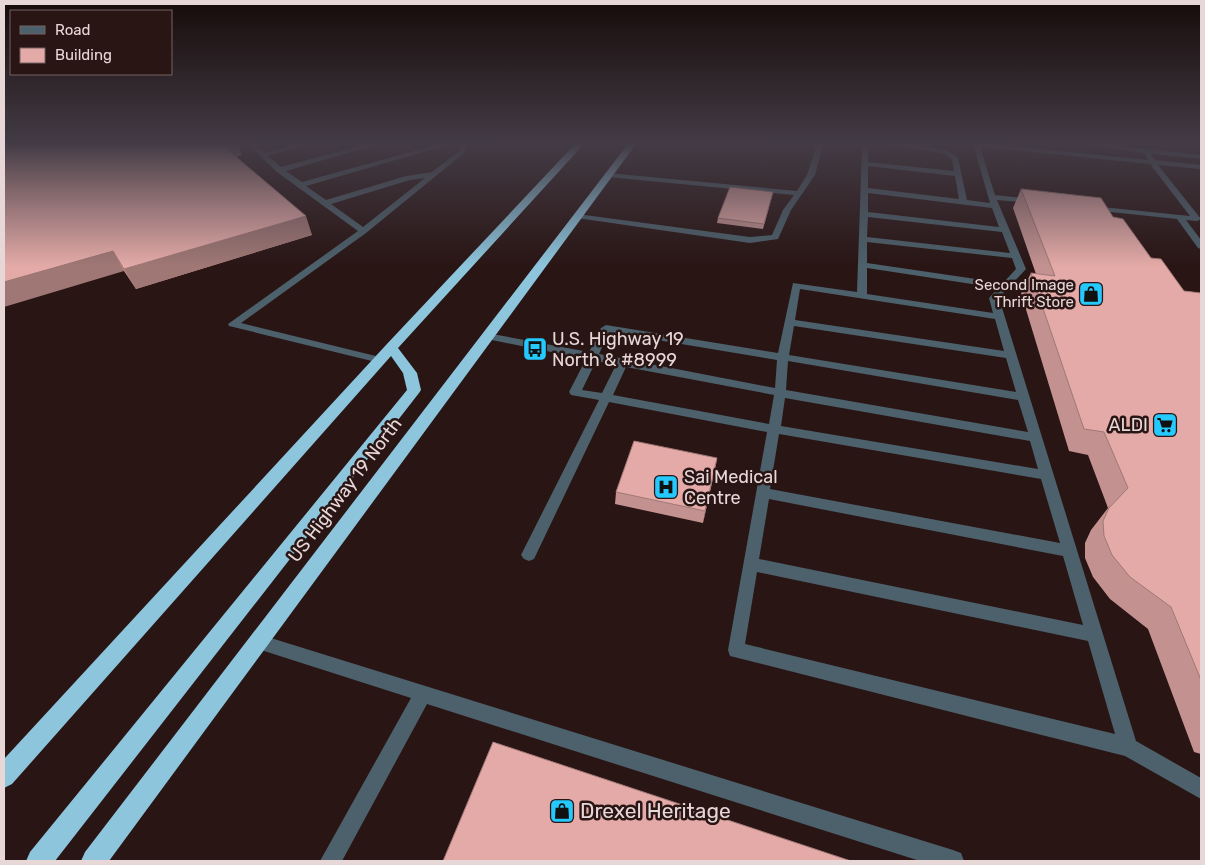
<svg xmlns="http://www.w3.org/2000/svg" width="1205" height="865" font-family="Rubik,sans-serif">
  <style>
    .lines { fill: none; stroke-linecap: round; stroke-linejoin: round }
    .minor { fill: #4c616b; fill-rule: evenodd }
    .highway { fill: #8dc5dd; fill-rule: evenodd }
    .wall { fill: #c39290 }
    .shaded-wall { fill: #9f7775 }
    .building { fill: #e3aaa7; stroke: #9f7775 }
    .labels { text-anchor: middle; stroke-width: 5; stroke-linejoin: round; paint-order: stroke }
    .far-poi-label { font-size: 15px; fill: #e7d8d7; stroke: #291514; text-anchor: end }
    .poi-label { font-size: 18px; fill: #e7d8d7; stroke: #291514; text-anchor: start }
    .street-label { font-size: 18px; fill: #e7d8d7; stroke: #291514 }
    .near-poi-label { font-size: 21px; fill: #e7d8d7; stroke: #291514; text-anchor: start }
  </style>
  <rect width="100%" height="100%" fill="#291514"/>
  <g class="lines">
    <!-- minor -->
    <path class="minor" d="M 248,144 L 255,144 L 265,153 L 296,144 L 309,144 L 268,156 L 281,167 L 366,144 L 378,144 L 286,171 L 302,182 L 439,144 L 451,144 L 306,186 L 326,200 L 406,176 L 432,172 L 459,151 L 461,144 L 467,144 L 464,153 L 366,233 L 241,323 L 384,358 L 386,360 L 384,362 L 380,363 L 229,326 L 228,324 L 358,231 L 277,172 ZM 425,178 L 363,227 L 331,204 L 410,180 Z
      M 817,144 L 823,144 L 815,175 L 791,210 L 778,239 L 750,243 L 577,218 L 573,216 L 577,214 L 750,237 L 772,235 L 783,210 L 794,195 L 608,177 L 604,175 L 608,173 L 797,191 L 807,175 Z
      M 867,144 L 876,144 L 868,149 L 868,162 L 954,171 L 952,159 L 943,153 L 879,144 C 901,144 942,142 958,158 L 967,200 L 990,203 L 974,147 L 963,144 L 991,144 L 1148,160 L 1144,153 L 1079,144 L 1104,144 L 1201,155 L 1201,159 L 1151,154 L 1155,160 L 1201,165 L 1201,169 L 1158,165 L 1201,219 L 1197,221 L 1186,220 L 1201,240 L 1201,249 L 1198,248 L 1177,219 L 1092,210 L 1088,208 L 1092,206 L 1190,216 L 1150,164 L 980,147 L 995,195 L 1033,199 L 1037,201 L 1033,203 L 997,200 L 1026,269 L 999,298 L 1136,741 L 1201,778 L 1201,799 L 1125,756 L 730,656 L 728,650 L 767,432 L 609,402 L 534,559 L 529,561 L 524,559 L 521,555 L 599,400 L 571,395 L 569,392 L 586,359 L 487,339 L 482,336 L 483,334 L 487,333 L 589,352 L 601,328 L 606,325 L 778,353 L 793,283 L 857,292 L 862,148 ZM 868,166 L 955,176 L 959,199 L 868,188 ZM 868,193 L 992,208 L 999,227 L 868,212 ZM 868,217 L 1002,232 L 1010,253 L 867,237 ZM 867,242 L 1012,258 L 1016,269 L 1003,283 L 867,263 ZM 867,268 L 998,288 L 989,298 L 993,313 L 867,294 ZM 800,289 L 995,319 L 1004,351 L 795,320 ZM 794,326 L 1006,358 L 1016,392 L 789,355 ZM 609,332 L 777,360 L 775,388 L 599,354 ZM 596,361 L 616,365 L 602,393 L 582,390 ZM 788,361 L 1018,400 L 1028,432 L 786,390 ZM 626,367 L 774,395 L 769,424 L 613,395 ZM 785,398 L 1030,441 L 1038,469 L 781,426 ZM 779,434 L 1041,479 L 1060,543 L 770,489 ZM 769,499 L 1063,556 L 1083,625 L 759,559 ZM 757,572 L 1088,641 L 1115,734 L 745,644 Z
      M 258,634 L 953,850 L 961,853 L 964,861 L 920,861 L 427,704 L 342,861 L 320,861 L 411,698 L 252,647 L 250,642 L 252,637 Z"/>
    <!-- highway -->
    <path class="highway" d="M 575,144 L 584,144 L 398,348 L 417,373 L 421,390 L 419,393 L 55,861 L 26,861 L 30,852 L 407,390 L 403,373 L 391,356 L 12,784 L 4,788 L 4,759 L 386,345 Z
      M 628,144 L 636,144 L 109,861 L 81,861 L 85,852 Z"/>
  </g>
  <!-- wall -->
  <path class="wall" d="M 4,144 L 242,155 L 236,157 L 312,235 L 136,289 L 124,271 Z
    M 1021,189 L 1113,217 L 1151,258 L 1184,291 L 1201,293 L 1201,754 L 1194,752 L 1148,629 L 1110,599 L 1093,577 L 1085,558 L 1085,543 L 1091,530 L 1108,508 L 1088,455 L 1069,451 L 1021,293 L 1031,273 L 1036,274 L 1013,208 Z
    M 773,192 L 763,229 L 717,223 L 718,218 Z
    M 717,458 L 703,523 L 615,504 L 616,492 Z"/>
  <!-- shaded-wall -->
  <path class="shaded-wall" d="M 219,144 L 238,144 L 242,155 L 225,160 Z
    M 306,216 L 312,235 L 136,289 L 124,269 Z
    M 113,251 L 124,271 L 4,307 L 4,282 Z
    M 717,458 L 715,470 L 703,523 L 705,511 Z"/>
  <!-- building -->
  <path class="building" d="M 4,144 L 221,144 L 306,216 L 124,269 L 113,251 L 4,282 Z
    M 730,187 L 773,192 L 764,224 L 718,218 Z
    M 1021,189 L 1101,198 L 1113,217 L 1123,219 L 1151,258 L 1161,259 L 1184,291 L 1201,293 L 1201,680 L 1171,607 L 1130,577 L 1112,555 L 1104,536 L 1103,521 L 1109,508 L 1128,488 L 1104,432 L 1084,429 L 1031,273 L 1055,276 Z
    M 634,441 L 717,458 L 705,511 L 616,492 Z
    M 493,742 L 851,861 L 443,861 Z"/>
  <!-- sky -->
  <linearGradient id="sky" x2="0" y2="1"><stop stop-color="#170c0b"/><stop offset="0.54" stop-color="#433b45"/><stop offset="1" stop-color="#433b45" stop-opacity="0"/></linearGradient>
  <rect width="1205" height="266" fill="url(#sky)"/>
  <!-- icons -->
  <defs>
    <symbol id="shop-square" viewBox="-11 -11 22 22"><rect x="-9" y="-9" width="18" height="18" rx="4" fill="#24c9fe" stroke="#291514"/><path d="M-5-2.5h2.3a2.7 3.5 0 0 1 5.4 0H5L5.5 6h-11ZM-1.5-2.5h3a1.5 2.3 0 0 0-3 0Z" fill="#111"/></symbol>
    <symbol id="bus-square" viewBox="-11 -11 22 22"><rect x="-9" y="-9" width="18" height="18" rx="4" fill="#24c9fe" stroke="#291514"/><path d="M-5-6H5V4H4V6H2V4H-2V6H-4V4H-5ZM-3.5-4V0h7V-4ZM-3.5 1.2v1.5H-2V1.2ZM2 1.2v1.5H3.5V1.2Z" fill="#111"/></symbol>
    <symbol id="supermarket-square" viewBox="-11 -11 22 22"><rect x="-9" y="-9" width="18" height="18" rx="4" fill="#24c9fe" stroke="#291514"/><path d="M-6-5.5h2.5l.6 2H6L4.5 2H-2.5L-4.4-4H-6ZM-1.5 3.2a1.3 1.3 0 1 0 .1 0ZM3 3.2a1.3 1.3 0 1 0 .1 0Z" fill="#111"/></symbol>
    <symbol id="hospital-square" viewBox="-11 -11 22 22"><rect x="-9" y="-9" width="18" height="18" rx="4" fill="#24c9fe" stroke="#291514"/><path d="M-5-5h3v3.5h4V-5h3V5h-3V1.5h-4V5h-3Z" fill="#111"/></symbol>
  </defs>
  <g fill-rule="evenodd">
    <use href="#shop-square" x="1077" y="280" width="28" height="28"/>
    <use href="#bus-square" x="521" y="335" width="28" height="28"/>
    <use href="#supermarket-square" x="1151" y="411" width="28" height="28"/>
    <use href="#hospital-square" x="652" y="473" width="28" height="28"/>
    <use href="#shop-square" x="548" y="797" width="28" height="28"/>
  </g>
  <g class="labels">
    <!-- far-poi labels -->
    <g class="far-poi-label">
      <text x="1074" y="290">Second Image<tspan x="1074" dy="17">Thrift Store</tspan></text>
    </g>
    <!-- poi labels -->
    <g class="poi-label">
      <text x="552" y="345">U.S. Highway 19<tspan x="552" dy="21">North &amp; #8999</tspan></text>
      <text x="1148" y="431" text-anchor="end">ALDI</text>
      <text x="684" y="483">Sai Medical<tspan x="684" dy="21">Centre</tspan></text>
    </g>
    <!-- street labels -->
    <g class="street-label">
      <text transform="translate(345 490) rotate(-53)" y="6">US Highway 19 North</text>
    </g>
    <!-- near-poi labels -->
    <g class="near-poi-label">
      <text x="580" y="818">Drexel Heritage</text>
    </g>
  </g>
  <!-- border -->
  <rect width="1205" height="865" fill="none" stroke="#e7d8d7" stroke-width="10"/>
  <!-- legend -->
  <rect x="10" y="10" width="162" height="65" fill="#291514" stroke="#756362"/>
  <rect x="20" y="26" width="25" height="8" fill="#4c616b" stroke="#756362"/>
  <text x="55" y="35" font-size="15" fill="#e7d8d7">Road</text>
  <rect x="20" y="48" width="25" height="15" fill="#e3aaa7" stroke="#756362"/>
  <text x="55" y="60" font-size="15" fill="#e7d8d7">Building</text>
</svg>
